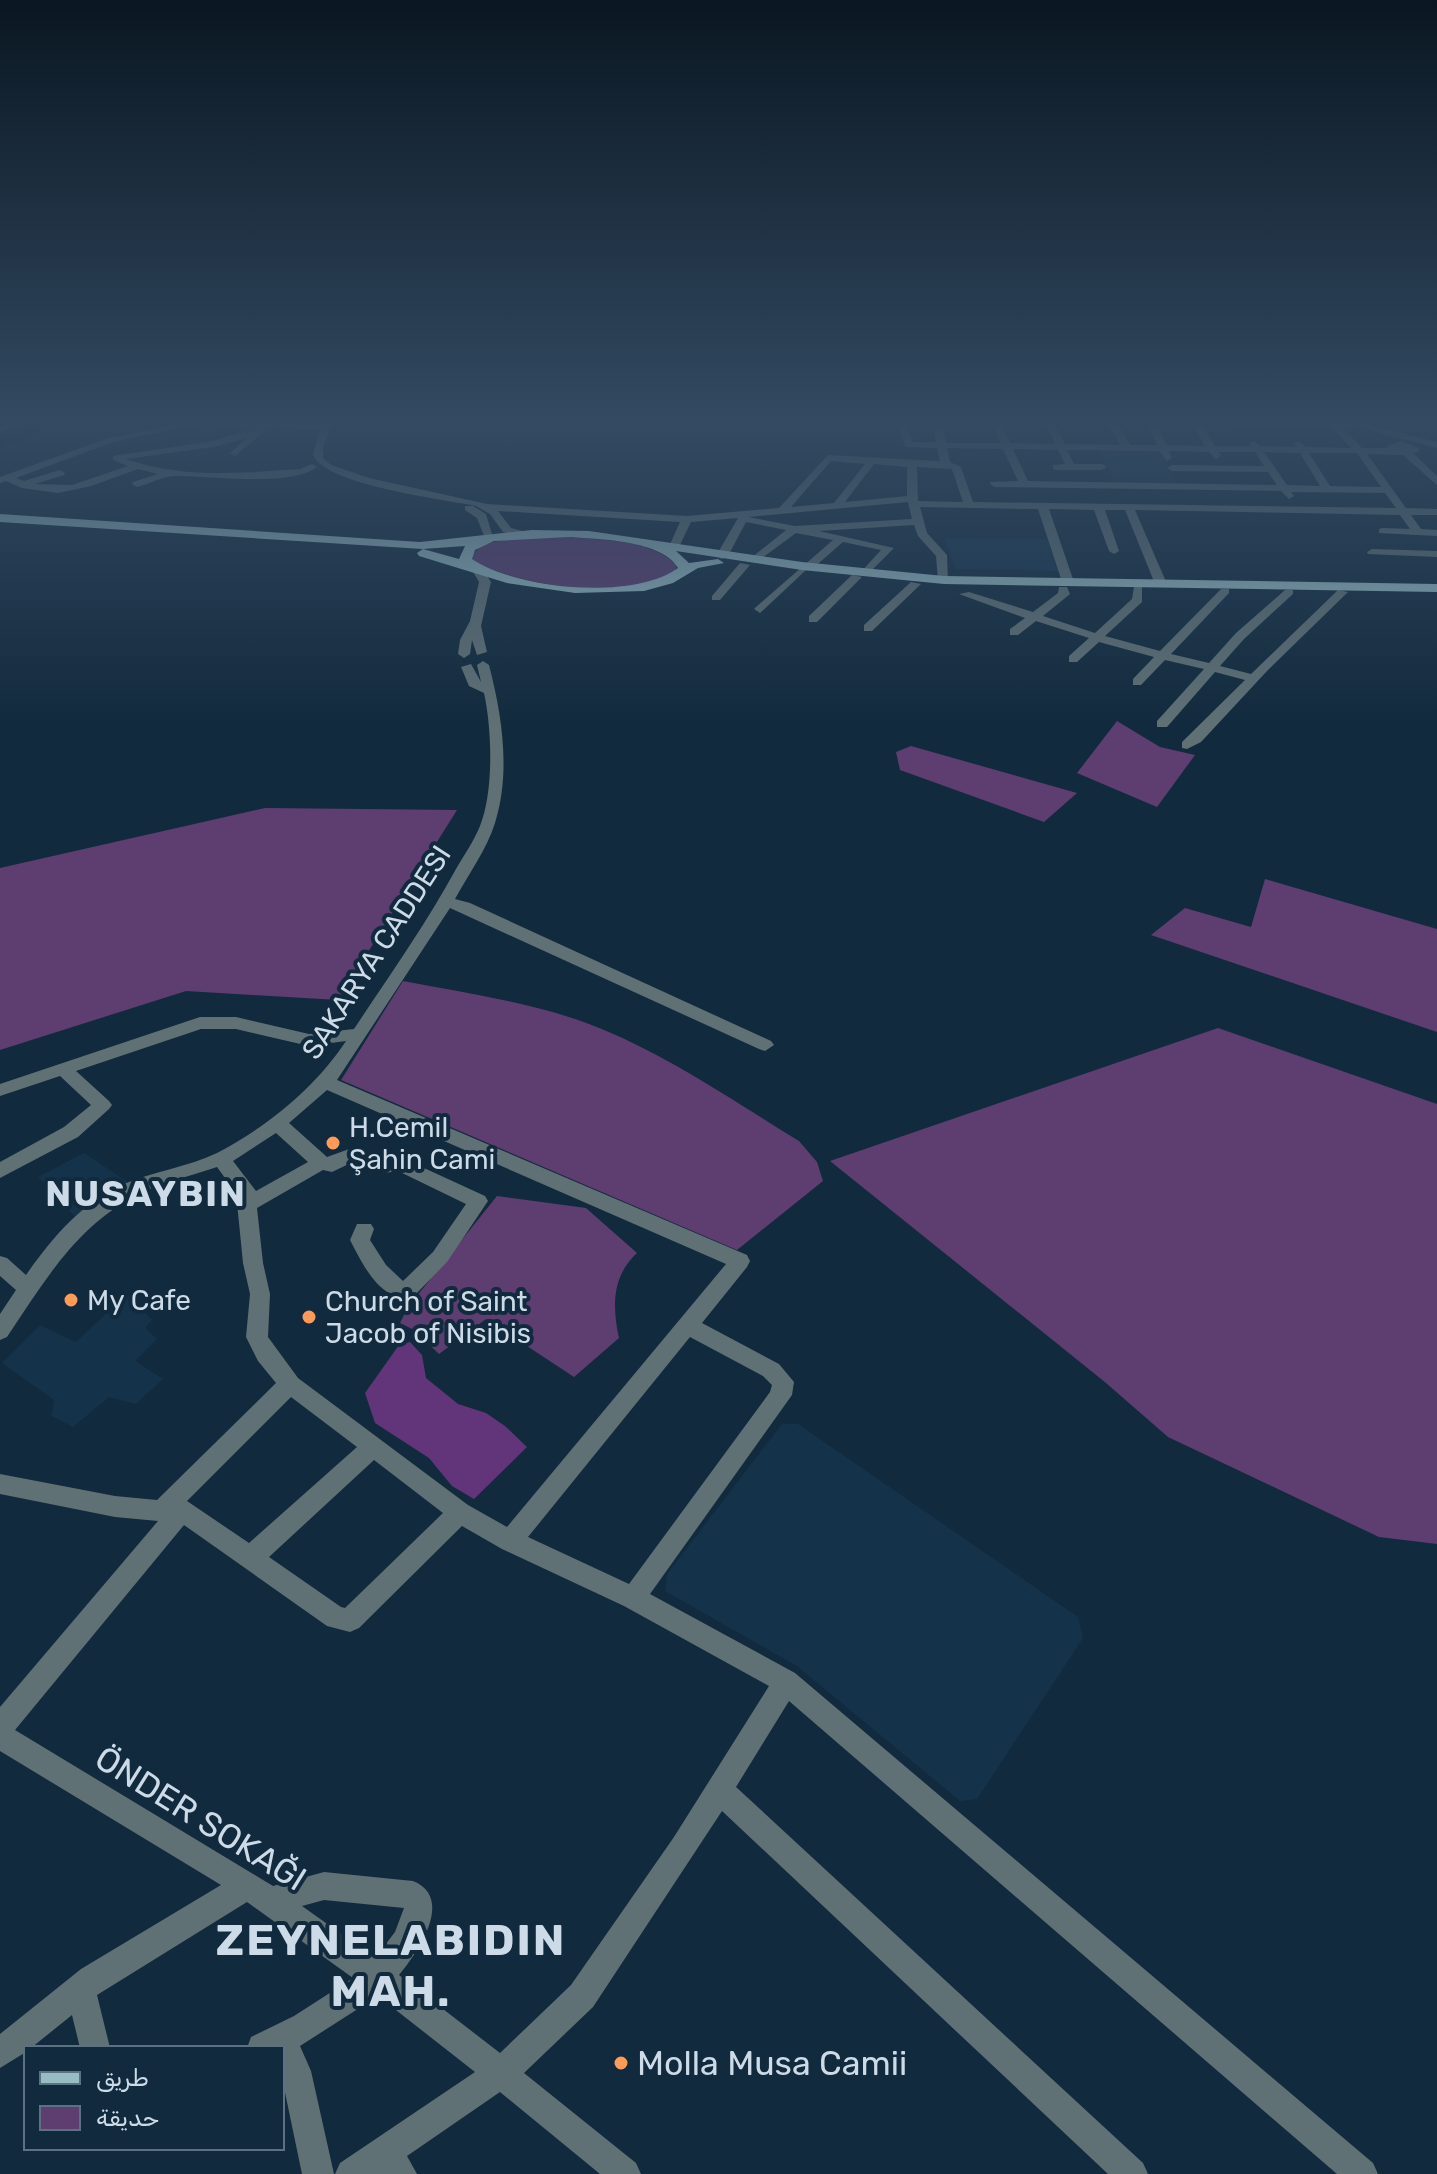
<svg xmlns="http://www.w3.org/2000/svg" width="1437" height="2174" font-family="Rubik,Vazirmatn,sans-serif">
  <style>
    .built { fill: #14334b }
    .green { fill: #5e3d71 }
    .forest { fill: #62357b }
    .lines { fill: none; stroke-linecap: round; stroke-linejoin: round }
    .river { fill: #051411; fill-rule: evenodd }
    .minor { fill: #607175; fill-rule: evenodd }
    .major { fill: #98bcc3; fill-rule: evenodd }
    .poi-dot { fill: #fe9b59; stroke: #122a3d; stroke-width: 3 }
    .labels { text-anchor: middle; stroke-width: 8; stroke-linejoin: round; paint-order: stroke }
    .street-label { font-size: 28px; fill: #ccdbe7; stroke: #122a3d }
    .poi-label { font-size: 28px; fill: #ccdbe7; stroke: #122a3d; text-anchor: start }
    .near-street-label { font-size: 34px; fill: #ccdbe7; stroke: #122a3d }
    .near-poi-label { font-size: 34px; fill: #ccdbe7; stroke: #122a3d; text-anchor: start }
    .district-label { font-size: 36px; font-weight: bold; letter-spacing: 2px; fill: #ccdbe7; stroke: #122a3d }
    .near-district-label { font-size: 44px; font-weight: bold; letter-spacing: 2px; fill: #ccdbe7; stroke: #122a3d }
  </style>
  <rect width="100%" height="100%" fill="#122a3d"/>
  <!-- built -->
  <path class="built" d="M 1100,450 L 1160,451 L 1176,485 L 1115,483 Z
    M 944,538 L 1047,539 L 1058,571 L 955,569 Z
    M 84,1153 L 129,1183 L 78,1220 L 38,1177 Z
    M 127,1294 L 152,1320 L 145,1328 L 157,1339 L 135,1361 L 163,1379 L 136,1404 L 109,1397 L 73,1427 L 52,1416 L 54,1400 L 2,1363 L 40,1325 L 76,1342 Z
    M 782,1424 L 798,1424 L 1078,1617 L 1083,1638 L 977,1799 L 960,1801 L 797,1666 L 665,1591 L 667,1574 Z"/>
  <!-- green -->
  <path class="green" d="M 566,537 C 600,540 649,539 676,564 L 676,571 C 627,602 522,587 473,561 L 472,557 C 482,533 542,538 566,537 Z
    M 1117,721 L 1160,747 L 1195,755 L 1157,807 L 1077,773 Z
    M 911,746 L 1077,793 L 1044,822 L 900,770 L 896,752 Z
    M 265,808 L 457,810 L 338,1000 L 186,991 L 0,1050 L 0,868 Z
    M 1265,879 L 1437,929 L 1437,1032 L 1151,935 L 1185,908 L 1251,927 Z
    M 403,981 C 465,993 530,1002 589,1024 C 663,1052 732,1100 799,1141 L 817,1162 L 823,1181 L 737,1250 L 341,1080 Z
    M 1218,1028 L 1437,1104 L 1437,1544 L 1379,1537 L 1168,1437 L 1106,1383 L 830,1161 Z
    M 497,1196 L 586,1208 L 637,1253 C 612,1276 612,1306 619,1338 L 574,1377 L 486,1319 L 439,1354 L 414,1330 L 400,1323 L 408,1307 Z"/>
  <!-- forest -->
  <path class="forest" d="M 410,1342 L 422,1355 L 426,1378 L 458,1404 L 486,1413 L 505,1426 L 527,1447 L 474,1499 L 452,1486 L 429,1458 L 375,1423 L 365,1393 L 399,1345 Z"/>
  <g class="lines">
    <!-- river -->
    <path class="river" d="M 41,424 L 57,424 L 0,448 L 0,440 Z"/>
    <!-- minor -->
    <path class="minor" d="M 4,424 L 17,424 L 0,432 L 0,426 Z
      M 179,424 L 198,424 L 113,442 L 16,478 L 24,481 L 60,470 L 65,473 L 64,475 L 35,484 L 72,485 L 128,466 L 113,460 L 113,456 L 213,441 L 255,428 L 226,427 L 221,424 L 333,424 L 323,446 L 323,458 L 331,465 L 369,478 L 487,504 L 687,516 L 779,508 L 828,455 L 940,461 L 937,448 L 906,447 L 897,424 L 907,424 L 913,442 L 936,442 L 934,430 L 939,427 L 944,430 L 946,443 L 1001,443 L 992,424 L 1002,424 L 1010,443 L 1055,444 L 1045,424 L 1055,424 L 1065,444 L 1120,445 L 1108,424 L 1118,424 L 1130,445 L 1157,445 L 1147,424 L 1157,424 L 1166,445 L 1205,446 L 1192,424 L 1202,424 L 1215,446 L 1251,446 L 1249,444 L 1254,441 L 1260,446 L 1296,447 L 1294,444 L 1299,441 L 1306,447 L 1351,448 L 1332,428 L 1239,427 L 1234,424 L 1368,424 L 1437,442 L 1437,448 L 1361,428 L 1343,428 L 1362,448 L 1387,448 L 1388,445 L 1402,441 L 1419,448 L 1419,452 L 1413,453 L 1437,476 L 1437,485 L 1403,455 L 1367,454 L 1406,508 L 1437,509 L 1437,515 L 1411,515 L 1421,529 L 1437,530 L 1437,536 L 1379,533 L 1379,529 L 1383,528 L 1410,529 L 1400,515 L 1135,510 L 1167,584 L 1161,587 L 1155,584 L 1125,510 L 1105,510 L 1119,551 L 1114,554 L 1109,551 L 1094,510 L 1049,509 L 1074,582 L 1068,585 L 1062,582 L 1038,509 L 920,507 L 927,533 L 947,555 L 948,582 L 938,580 L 936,556 L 918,536 L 914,525 L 819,531 L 894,548 L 866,576 L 860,573 L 881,550 L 843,542 L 812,569 L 806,570 L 760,613 L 754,609 L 756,607 L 833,540 L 796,533 L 755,563 L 749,560 L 751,558 L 786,530 L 746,522 L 728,556 L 722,559 L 716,556 L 738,518 L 691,522 L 678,549 L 673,552 L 668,549 L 680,522 L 498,511 L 511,528 L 530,533 L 531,535 L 526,538 L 503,532 L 490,514 L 476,506 C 442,499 326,485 313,455 L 320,430 L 268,428 L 235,456 L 230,453 L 247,438 L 213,447 L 126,459 C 182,479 242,473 300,469 L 312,464 L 317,467 C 290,488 208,475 173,476 C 162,477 148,484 137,487 L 132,484 L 133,482 L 158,474 L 138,469 L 91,486 L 58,493 L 22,488 L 6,481 L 0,483 L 0,477 L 108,438 ZM 947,448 L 1003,449 L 1018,481 L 991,482 L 990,484 L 995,487 L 1281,491 L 1289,499 L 1294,496 L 1291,492 L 1385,493 L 1396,508 L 973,502 L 961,467 L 950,462 ZM 1013,449 L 1058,450 L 1065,464 L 1053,465 L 1053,469 L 1056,470 L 1102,470 L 1107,467 L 1102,464 L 1074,464 L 1067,450 L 1159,451 L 1167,461 L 1172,458 L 1169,451 L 1209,452 L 1216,459 L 1221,456 L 1218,452 L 1255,452 L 1264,466 L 1172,465 L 1167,468 L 1172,471 L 1268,472 L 1277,485 L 1028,481 ZM 1264,452 L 1300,453 L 1320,486 L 1287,485 ZM 1309,453 L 1357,453 L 1381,487 L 1330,486 ZM 831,461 L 865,464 L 834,503 L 791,507 ZM 874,464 L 907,467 L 907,496 L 845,502 ZM 917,467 L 952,469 L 963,502 L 918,501 ZM 908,502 L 912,519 L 795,526 L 748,517 Z
      M 465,506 L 473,506 L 486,514 L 494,541 L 486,541 L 477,518 L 465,510 Z
      M 1372,549 L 1437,551 L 1437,557 L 1368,554 L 1367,552 Z
      M 740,563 L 750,565 L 720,600 L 712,600 L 712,596 Z
      M 478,567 L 482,568 L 491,582 L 481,626 L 487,652 L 477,655 L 472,640 L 470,654 L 464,658 L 458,654 L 460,640 L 470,621 L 479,582 L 472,570 Z
      M 852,575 L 862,577 L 817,622 L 809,622 L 809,616 Z
      M 911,582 L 921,584 L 872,631 L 864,631 L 864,625 Z
      M 1059,587 L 1067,587 L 1070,594 L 1043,616 L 1095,633 L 1132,599 L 1134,587 L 1142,587 L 1142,602 L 1105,636 L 1160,651 L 1221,589 L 1229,589 L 1229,593 L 1171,654 L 1209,663 L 1236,633 L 1285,590 L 1293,590 L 1293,594 L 1244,639 L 1220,666 L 1251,674 L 1338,590 L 1348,592 L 1267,671 L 1201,742 L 1187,749 L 1182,748 L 1182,742 L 1245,680 L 1215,672 L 1167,727 L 1157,727 L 1157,721 L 1204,669 L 1165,660 L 1141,685 L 1133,685 L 1133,679 L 1154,657 L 1099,642 L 1077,662 L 1069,662 L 1069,656 L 1089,638 L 1036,621 L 1018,635 L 1010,635 L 1010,629 L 1025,618 L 959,594 L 969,592 L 1033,612 L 1058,593 Z
      M 483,661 L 489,665 C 502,715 511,772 495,823 C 487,849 468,875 455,899 L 470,903 L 771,1041 L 774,1045 L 765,1051 L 759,1049 L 450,908 L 337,1080 L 747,1255 L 750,1261 L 747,1267 L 702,1323 L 779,1364 L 794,1382 L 792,1395 L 650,1594 L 795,1673 L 1373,2163 L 1378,2174 L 1337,2174 L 789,1701 L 736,1787 L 1143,2163 L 1148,2174 L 1108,2174 L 722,1811 L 593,2007 L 524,2073 L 636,2163 L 641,2174 L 600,2174 L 500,2092 L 407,2156 L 417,2174 L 335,2174 L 340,2163 L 475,2072 L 378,1996 L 300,2046 L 311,2071 L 334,2174 L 302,2174 L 282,2078 L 282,2048 L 247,2048 L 251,2037 L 294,2016 L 353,1978 L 247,1902 L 97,1995 L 110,2048 L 80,2048 L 72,2015 L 31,2048 L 26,2048 L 26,2052 L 0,2068 L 0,2034 L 81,1969 L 221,1885 L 0,1751 L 0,1707 L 158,1521 L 115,1517 L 0,1494 L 0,1474 L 115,1496 L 157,1500 L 276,1383 L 258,1361 L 246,1337 L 250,1294 L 243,1263 L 236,1193 L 217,1167 C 191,1176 159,1183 135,1196 C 75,1228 44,1282 7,1337 L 0,1340 L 0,1314 L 16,1290 L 0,1276 L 0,1256 L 7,1258 L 26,1275 C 52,1238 81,1203 124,1184 C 154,1171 188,1167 217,1153 C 267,1127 315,1088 346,1041 L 309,1046 L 236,1029 L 201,1029 L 76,1071 L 109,1101 L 112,1105 L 109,1109 L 78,1137 L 0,1178 L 0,1162 L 64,1127 L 91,1105 L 60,1076 L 0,1096 L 0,1084 L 200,1017 L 236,1017 L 309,1034 L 354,1029 C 389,976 426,924 456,869 C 464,855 474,841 480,826 C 494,791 492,729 484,693 L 469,686 L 461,667 L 471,664 L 481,682 L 477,665 ZM 327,1090 L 726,1264 L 507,1527 L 468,1505 L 298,1378 L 268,1337 L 270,1294 L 263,1263 L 257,1208 L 323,1170 L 332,1172 L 353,1162 L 385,1173 L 398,1171 L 466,1204 L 433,1252 L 403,1281 L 386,1265 L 370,1240 L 374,1229 L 371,1224 L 357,1224 L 350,1240 C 362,1263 382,1306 414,1296 L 447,1262 L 488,1201 L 485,1196 L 400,1157 L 385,1159 L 352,1148 L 327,1157 L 289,1123 ZM 276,1133 L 308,1162 L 256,1191 L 233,1161 ZM 690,1337 L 763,1376 L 772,1385 L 770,1392 L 629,1584 L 528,1537 ZM 291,1397 L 357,1447 L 249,1543 L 187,1501 ZM 374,1460 L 443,1513 L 345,1608 L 341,1607 L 269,1557 ZM 184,1525 L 327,1626 L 350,1632 L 359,1628 L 462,1526 L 502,1549 L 624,1606 L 769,1686 L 674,1837 L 571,1985 L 500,2053 L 399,1975 C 418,1952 455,1898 413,1881 L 324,1872 L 273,1886 L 15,1730 ZM 324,1900 L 404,1908 L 395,1932 L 375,1958 L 302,1906 Z"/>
    <!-- major -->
    <path class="major" d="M 0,514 L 420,542 L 532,530 L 589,531 L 802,562 L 944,576 L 1437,584 L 1437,592 L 944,584 L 802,570 L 676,551 L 689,563 L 718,559 L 724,563 L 698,568 L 673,583 L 644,591 L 575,593 L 507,583 L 419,556 L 417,553 L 423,549 L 0,522 ZM 568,537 C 596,539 663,540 678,568 C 633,601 516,589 472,559 L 475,550 L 494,541 ZM 465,546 L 459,559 L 423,549 Z"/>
  </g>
  <!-- sky -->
  <linearGradient id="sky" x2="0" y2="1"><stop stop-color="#0a1722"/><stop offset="0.58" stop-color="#334a62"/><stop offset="1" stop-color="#334a62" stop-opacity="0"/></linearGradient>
  <rect width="1437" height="728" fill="url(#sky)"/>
  <!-- markers -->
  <g class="poi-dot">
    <circle cx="333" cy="1143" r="8"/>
    <circle cx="71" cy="1300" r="8"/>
    <circle cx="309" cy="1317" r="8"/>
    <circle cx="621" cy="2063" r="8"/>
  </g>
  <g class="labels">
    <!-- street labels -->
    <g class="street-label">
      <text transform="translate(376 952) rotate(-57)" y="10">SAKARYA CADDESI</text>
    </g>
    <!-- poi labels -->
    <g class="poi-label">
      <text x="349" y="1137">H.Cemil<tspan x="349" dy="32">Şahin Cami</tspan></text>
      <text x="87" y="1310">My Cafe</text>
      <text x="325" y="1311">Church of Saint<tspan x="325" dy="32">Jacob of Nisibis</tspan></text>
    </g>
    <!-- near-street labels -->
    <g class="near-street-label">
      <text transform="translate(201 1818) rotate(32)" y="12">ÖNDER SOKAĞI</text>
    </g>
    <!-- near-poi labels -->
    <g class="near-poi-label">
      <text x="637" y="2075">Molla Musa Camii</text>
    </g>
    <!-- district labels -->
    <g class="district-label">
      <text x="146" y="1206">NUSAYBIN</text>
    </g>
    <!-- near-district labels -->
    <g class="near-district-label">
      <text x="391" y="1955">ZEYNELABIDIN<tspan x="391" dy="51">MAH.</tspan></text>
    </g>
  </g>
  <!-- legend -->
  <rect x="24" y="2046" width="260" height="104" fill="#122a3d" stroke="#5c7181" stroke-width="2"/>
  <rect x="40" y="2072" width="40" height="12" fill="#98bcc3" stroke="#5c7181" stroke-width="2"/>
  <text x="96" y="2086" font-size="24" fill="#ccdbe7">طريق</text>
  <rect x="40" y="2106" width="40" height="24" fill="#5e3d71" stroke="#5c7181" stroke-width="2"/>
  <text x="96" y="2126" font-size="24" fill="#ccdbe7">حديقة</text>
</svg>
